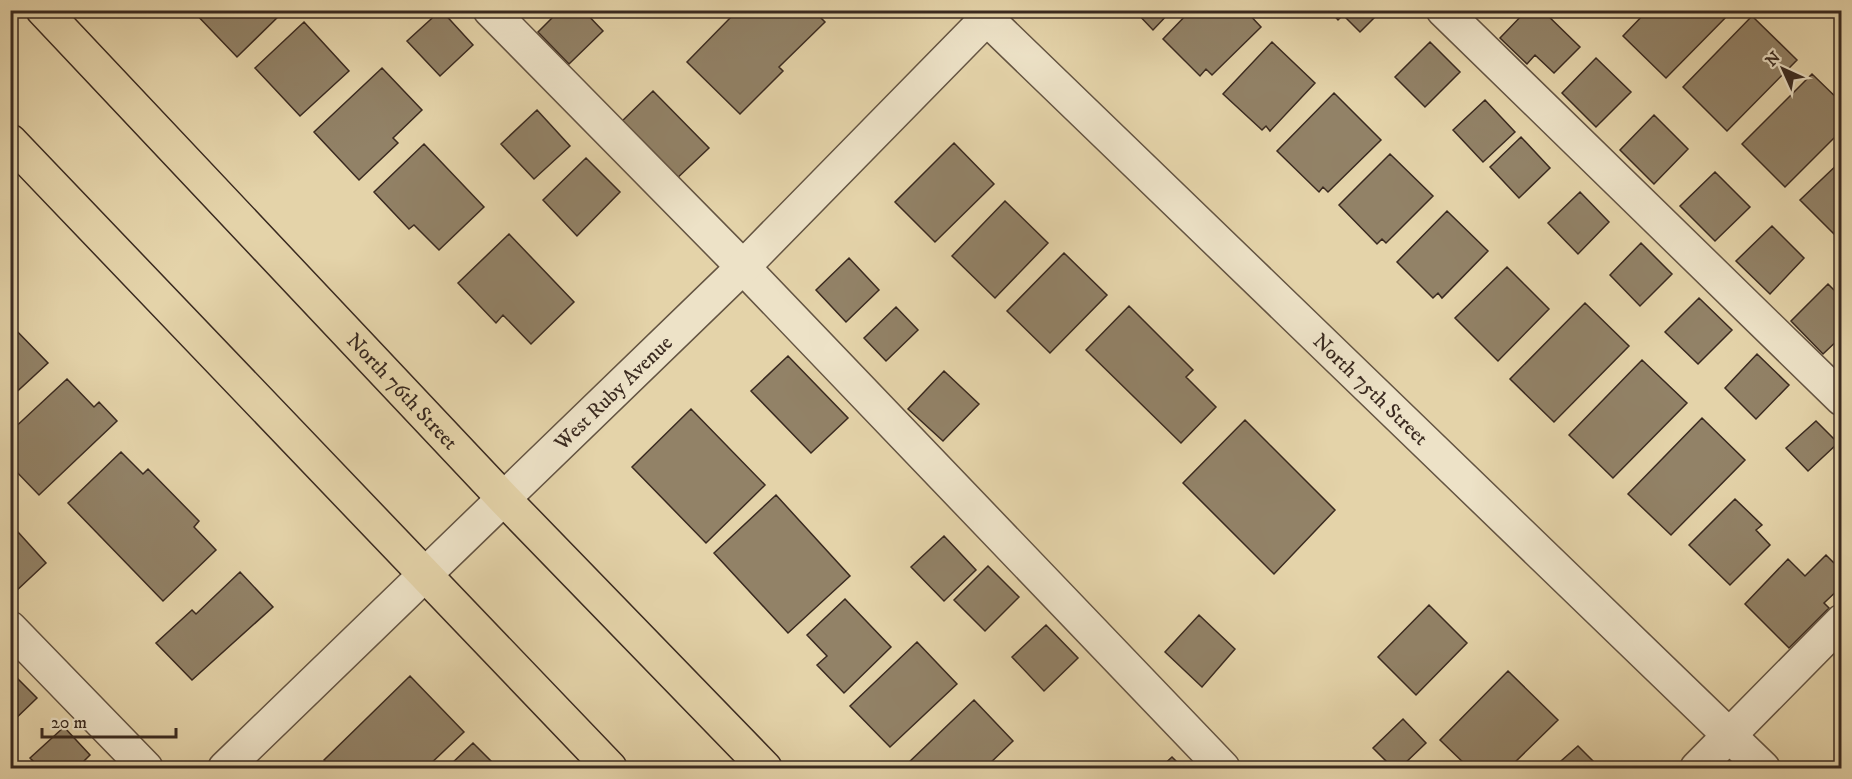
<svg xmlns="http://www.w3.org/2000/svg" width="1852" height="779" font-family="'IM FELL DW Pica',serif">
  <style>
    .building { fill: #928267; stroke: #3a2a20; stroke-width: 1.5 }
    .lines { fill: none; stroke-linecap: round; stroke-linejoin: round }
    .minor-casing { stroke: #645442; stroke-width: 36 }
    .major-casing { stroke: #3a2a20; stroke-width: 36 }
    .minor { stroke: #ede2c7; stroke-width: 33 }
    .major { stroke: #e4d3a9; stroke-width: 33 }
    .labels { text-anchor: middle; stroke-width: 4.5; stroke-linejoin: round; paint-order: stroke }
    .street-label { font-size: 21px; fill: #3a2a20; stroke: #ede2c7 }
  </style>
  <rect width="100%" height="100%" fill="#e4d3a9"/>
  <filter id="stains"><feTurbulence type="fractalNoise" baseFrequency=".00333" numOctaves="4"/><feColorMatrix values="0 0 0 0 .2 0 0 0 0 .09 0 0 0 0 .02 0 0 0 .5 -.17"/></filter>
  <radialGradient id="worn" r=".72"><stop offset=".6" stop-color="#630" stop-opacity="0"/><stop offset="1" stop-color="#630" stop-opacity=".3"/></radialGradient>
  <!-- building -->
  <path class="building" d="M 192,10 L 285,10 L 237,57 Z
    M 441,10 L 473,45 L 440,76 L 407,41 Z
    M 560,10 L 583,10 L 603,31 L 569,64 L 538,32 Z
    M 727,10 L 813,10 L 825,22 L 779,67 L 783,71 L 740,114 L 687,62 L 732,16 Z
    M 1134,10 L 1172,10 L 1153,30 Z
    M 1191,10 L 1245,10 L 1261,27 L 1212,75 L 1206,69 L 1200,76 L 1163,39 Z
    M 1329,10 L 1382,10 L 1360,32 L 1343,15 L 1338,20 Z
    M 1527,10 L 1542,10 L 1580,47 L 1554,73 L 1535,55 L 1527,64 L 1500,38 Z
    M 1648,10 L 1733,10 L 1666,78 L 1623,36 Z
    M 1752,16 L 1797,60 L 1727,131 L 1683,87 Z
    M 304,22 L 349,71 L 300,116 L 255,68 Z
    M 1272,42 L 1315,83 L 1270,131 L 1266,126 L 1262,130 L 1223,94 Z
    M 1430,42 L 1460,72 L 1425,107 L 1395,77 Z
    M 1596,58 L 1631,92 L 1596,127 L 1562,93 Z
    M 382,68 L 422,110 L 393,138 L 398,143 L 359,180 L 314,132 Z
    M 1812,74 L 1842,103 L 1842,130 L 1785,187 L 1742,144 Z
    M 653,91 L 709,148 L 673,182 L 618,125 Z
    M 1334,93 L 1381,140 L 1328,192 L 1323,187 L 1319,192 L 1277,151 Z
    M 1485,100 L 1515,132 L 1483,162 L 1453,130 Z
    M 537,110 L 570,146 L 534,179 L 501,144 Z
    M 1654,115 L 1688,149 L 1654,184 L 1620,150 Z
    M 1521,137 L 1550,168 L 1519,198 L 1490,167 Z
    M 954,143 L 994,184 L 935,242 L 895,202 Z
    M 424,144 L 484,207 L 439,250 L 414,225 L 409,229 L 374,192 Z
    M 1390,154 L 1433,196 L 1386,243 L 1382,239 L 1377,244 L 1339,205 Z
    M 586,158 L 620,192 L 577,236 L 543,200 Z
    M 1842,160 L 1842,242 L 1800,200 Z
    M 1715,172 L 1750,207 L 1715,241 L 1680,206 Z
    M 1580,192 L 1609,222 L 1578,254 L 1548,223 Z
    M 1005,201 L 1048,243 L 995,298 L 952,256 Z
    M 1447,211 L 1488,251 L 1442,298 L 1438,293 L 1433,298 L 1397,262 Z
    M 1772,226 L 1804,258 L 1770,294 L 1736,261 Z
    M 509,234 L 574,302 L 531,344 L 503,315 L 496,323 L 458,283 Z
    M 1641,243 L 1672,274 L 1640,306 L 1610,275 Z
    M 1064,253 L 1107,295 L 1050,353 L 1007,311 Z
    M 849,258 L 879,290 L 846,322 L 816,290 Z
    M 1507,267 L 1549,309 L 1498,361 L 1455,318 Z
    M 1828,284 L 1842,298 L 1842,336 L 1823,354 L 1791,321 Z
    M 1699,298 L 1732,330 L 1698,364 L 1665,332 Z
    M 1585,303 L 1629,346 L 1554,422 L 1510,379 Z
    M 1129,306 L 1193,370 L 1186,377 L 1216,407 L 1181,443 L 1086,350 Z
    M 896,307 L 918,330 L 886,361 L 864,338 Z
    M 10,324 L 48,363 L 10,398 Z
    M 1757,354 L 1789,385 L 1756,419 L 1725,388 Z
    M 788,356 L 848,418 L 811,453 L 751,391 Z
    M 1642,360 L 1687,403 L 1613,478 L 1569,435 Z
    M 944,371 L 979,404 L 943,441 L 908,409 Z
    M 67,379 L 94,407 L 99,402 L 117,421 L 39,495 L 10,465 L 10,432 Z
    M 691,409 L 765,485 L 706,543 L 632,467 Z
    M 1702,418 L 1745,460 L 1671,535 L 1628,494 Z
    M 1245,420 L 1335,510 L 1274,574 L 1183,483 Z
    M 1816,421 L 1838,443 L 1808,471 L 1786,448 Z
    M 121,452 L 143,474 L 148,469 L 199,521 L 194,527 L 216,550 L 163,601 L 68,503 Z
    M 776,495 L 850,576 L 788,633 L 714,553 Z
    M 1735,499 L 1762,525 L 1756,530 L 1770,545 L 1730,585 L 1689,545 Z
    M 18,532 L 46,563 L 15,592 L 10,588 L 10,539 Z
    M 944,536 L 976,570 L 944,601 L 911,567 Z
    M 1826,555 L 1842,571 L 1842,586 L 1824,603 L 1829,608 L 1789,648 L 1745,604 L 1788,559 L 1805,576 Z
    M 988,566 L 1019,597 L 985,631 L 954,600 Z
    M 240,572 L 273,607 L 192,680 L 156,643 L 192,610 L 196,614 Z
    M 845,599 L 891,647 L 844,693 L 817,665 L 827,656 L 807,635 Z
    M 1429,605 L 1467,643 L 1416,695 L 1378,657 Z
    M 1199,615 L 1235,649 L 1202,687 L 1165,652 Z
    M 1046,625 L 1078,658 L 1044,691 L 1012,657 Z
    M 917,642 L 957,684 L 890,747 L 850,706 Z
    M 10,671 L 37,698 L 10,724 Z
    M 1508,671 L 1558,720 L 1509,768 L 1469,768 L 1440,740 Z
    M 410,676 L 464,732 L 426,768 L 332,768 L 324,760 Z
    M 974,700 L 1013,741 L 985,768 L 910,768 L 906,765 Z
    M 1403,719 L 1426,743 L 1400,768 L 1393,768 L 1373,748 Z
    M 64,727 L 90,755 L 77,768 L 40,768 L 30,758 Z
    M 473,743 L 498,768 L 447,768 Z
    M 1578,746 L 1600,768 L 1553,768 Z
    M 1172,757 L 1183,768 L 1160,768 Z"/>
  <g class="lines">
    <defs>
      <g id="minor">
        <path d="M 490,10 L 743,267 L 1223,768"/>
        <path id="s1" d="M 978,10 L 1763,768"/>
        <path d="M 1443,10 L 1842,399"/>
        <path d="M 10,628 L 146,768"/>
        <path id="s2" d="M 225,768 L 743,267 L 995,10"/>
        <path d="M 1697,768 L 1842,621"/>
      </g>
      <g id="major">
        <path id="s3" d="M 43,10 L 505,500 L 765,768"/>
        <path d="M 10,141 L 610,768"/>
      </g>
    </defs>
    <!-- minor casing -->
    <use href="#minor" class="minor-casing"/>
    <!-- major casing -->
    <use href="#major" class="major-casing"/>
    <!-- minor -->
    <use href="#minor" class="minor"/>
    <!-- major -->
    <use href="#major" class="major"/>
  </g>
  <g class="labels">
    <!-- street labels -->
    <g class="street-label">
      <text dy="7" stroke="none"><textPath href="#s1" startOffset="546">North 75th Street</textPath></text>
      <text dy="7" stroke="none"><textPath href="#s3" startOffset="524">North 76th Street</textPath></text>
      <text dy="7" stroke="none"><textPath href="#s2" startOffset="540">West Ruby Avenue</textPath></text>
    </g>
  </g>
  <!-- margin -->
  <rect width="1852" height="779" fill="none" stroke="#e4d3a9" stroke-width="36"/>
  <rect x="12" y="12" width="1828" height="755" fill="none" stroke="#3a2a20" stroke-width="3"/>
  <rect x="18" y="18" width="1816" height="743" fill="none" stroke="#3a2a20" stroke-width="1.5"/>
  <!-- north arrow -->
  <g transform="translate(1783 69) rotate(315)" stroke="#ede2c7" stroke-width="4.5" paint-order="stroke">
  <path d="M0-4.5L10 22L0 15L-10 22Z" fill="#3a2a20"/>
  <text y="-9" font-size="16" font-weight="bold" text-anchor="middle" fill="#3a2a20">N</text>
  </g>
  <!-- scale -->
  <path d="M42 728v9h134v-9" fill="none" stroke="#3a2a20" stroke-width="3"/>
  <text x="51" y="728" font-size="18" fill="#3a2a20" stroke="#ede2c7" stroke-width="4.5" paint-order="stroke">20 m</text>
  <rect width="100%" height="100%" filter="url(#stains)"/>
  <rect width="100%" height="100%" fill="url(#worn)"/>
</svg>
